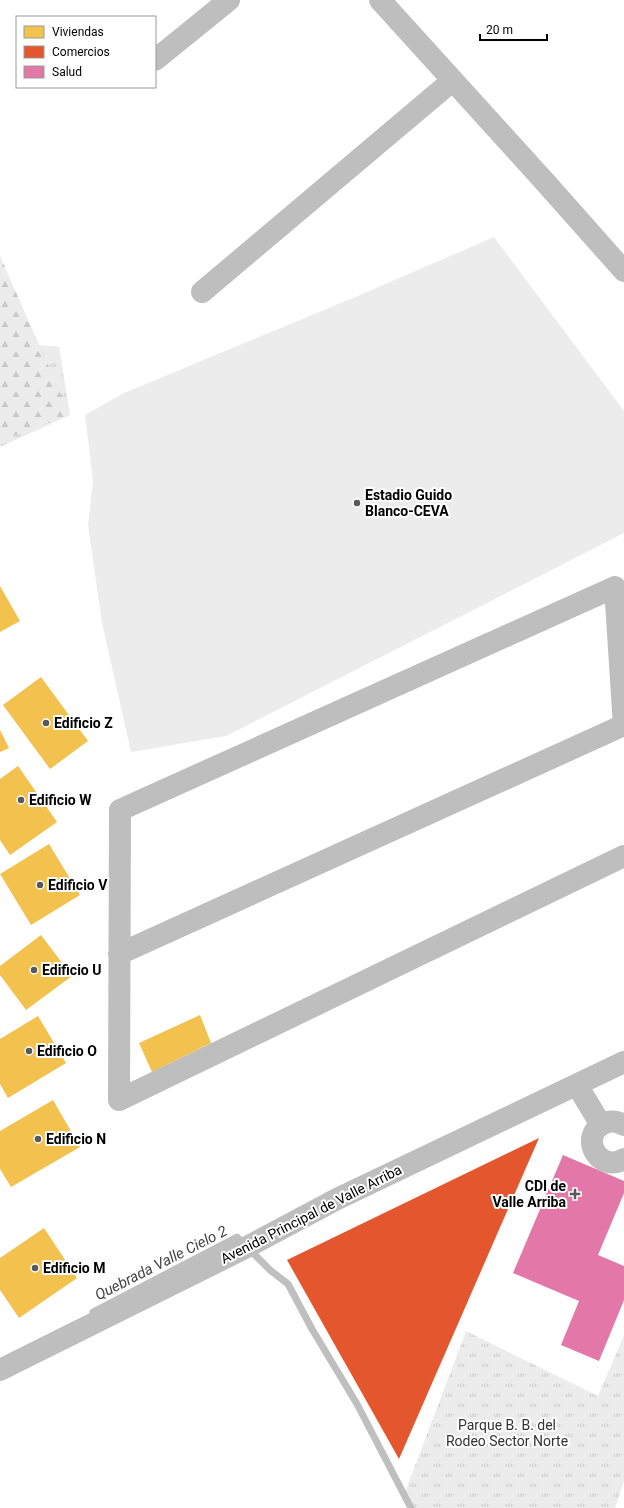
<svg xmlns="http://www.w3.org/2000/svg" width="624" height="1508" font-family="Roboto,sans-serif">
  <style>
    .grass { fill: url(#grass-tufts) }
    .forest { fill: url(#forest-firs) }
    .pitch { fill: #ececec }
    .homes { fill: #f2c14e }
    .shops { fill: #e4572e }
    .health { fill: #e377a8 }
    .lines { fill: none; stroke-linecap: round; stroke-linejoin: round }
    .stream { stroke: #bfbfbf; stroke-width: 7 }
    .minor { stroke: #bebebe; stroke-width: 22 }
    .poi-dot { fill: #595959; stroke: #fff; stroke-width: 1.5 }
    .labels { text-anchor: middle; stroke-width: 4; stroke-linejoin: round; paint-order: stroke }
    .poi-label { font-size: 14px; font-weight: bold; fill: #000; stroke: #fff; text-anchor: start }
    .street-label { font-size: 14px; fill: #000; stroke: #fff }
    .park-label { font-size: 14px; fill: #333; stroke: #fff }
    .water-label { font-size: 15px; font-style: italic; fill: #444; stroke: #fff }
  </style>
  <defs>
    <pattern id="grass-tufts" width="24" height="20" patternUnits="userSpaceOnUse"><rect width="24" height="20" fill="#ececec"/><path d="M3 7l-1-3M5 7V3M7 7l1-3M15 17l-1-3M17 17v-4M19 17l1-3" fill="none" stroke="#c9c9c9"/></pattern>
    <pattern id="forest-firs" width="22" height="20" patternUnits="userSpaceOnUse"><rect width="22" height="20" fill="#ececec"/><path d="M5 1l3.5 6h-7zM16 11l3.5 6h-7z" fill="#c9c9c9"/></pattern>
  </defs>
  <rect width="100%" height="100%" fill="#fff"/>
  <!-- grass -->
  <path class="grass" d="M 0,341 L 59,347 L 70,415 L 0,447 Z
    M 466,1331 L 598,1396 L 624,1335 L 624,1481 L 615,1508 L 411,1508 L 404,1495 Z"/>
  <!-- forest -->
  <path class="forest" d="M 0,256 L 70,415 L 0,441 Z"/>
  <!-- pitch -->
  <path class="pitch" d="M 494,237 L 624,411 L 624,533 L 226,736 L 131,752 L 102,623 L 88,525 L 93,481 L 85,415 L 124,393 L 353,298 Z"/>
  <!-- homes -->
  <path class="homes" d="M 0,586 L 20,621 L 0,632 Z
    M 41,677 L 88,741 L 50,769 L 3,705 Z
    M 0,730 L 9,748 L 0,752 Z
    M 18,766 L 57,822 L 10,855 L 0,840 L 0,779 Z
    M 49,844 L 80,895 L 31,925 L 0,874 Z
    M 41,935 L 72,976 L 26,1010 L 0,975 L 0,966 Z
    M 200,1015 L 211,1043 L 152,1072 L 139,1043 Z
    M 38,1016 L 66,1063 L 8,1098 L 0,1084 L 0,1039 Z
    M 53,1100 L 80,1147 L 11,1187 L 0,1169 L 0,1131 Z
    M 44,1228 L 77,1278 L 19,1318 L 0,1290 L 0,1258 Z"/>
  <!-- shops -->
  <path class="shops" d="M 539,1138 L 399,1459 L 287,1260 Z"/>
  <!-- health -->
  <path class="health" d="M 563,1155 L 624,1181 L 624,1193 L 598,1255 L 624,1266 L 624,1300 L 599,1361 L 561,1345 L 579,1301 L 513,1273 Z"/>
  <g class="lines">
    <!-- stream -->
    <path class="stream" d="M 93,1312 L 237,1237 L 270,1270 L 288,1284 L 312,1329 L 357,1404 L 411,1508"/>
    <!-- minor -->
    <path class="minor" d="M 380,0 L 545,182 L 624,271
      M 155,60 L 229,0
      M 202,292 L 452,81
      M 624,726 L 615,587 L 120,810 L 119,1100 L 624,856
      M 119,954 L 624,725
      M 577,1085 L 601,1125
      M 624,1125 C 617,1121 610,1120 603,1124 C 579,1136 598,1174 624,1159
      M 0,1370 L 247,1247 L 337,1199 L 624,1062"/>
  </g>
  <!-- markers -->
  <g class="poi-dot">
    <circle cx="357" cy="503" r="4"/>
    <circle cx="46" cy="723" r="4"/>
    <circle cx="21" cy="800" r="4"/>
    <circle cx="40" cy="885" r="4"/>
    <circle cx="34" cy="970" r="4"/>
    <circle cx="29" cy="1051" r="4"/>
    <circle cx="38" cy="1139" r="4"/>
    <path d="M573 1188h4v4h4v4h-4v4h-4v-4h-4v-4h4z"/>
    <circle cx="35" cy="1268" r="4"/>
  </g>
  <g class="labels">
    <!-- poi labels -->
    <g class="poi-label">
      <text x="365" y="500">Estadio Guido<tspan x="365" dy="16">Blanco-CEVA</tspan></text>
      <text x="54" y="728">Edificio Z</text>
      <text x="29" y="805">Edificio W</text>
      <text x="48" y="890">Edificio V</text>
      <text x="42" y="975">Edificio U</text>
      <text x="37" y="1056">Edificio O</text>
      <text x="46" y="1144">Edificio N</text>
      <text x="566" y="1191" text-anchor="end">CDI de<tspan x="566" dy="16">Valle Arriba</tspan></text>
      <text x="43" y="1273">Edificio M</text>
    </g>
    <!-- street labels -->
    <g class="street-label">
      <text transform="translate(311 1214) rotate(-27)" y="5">Avenida Principal de Valle Arriba</text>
    </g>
    <!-- park labels -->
    <g class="park-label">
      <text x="507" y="1430">Parque B. B. del<tspan x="507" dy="16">Rodeo Sector Norte</tspan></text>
    </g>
    <!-- water labels -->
    <g class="water-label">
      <text transform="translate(161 1263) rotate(-27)" y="5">Quebrada Valle Cielo 2</text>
    </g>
  </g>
  <!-- legend -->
  <rect x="16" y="16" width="140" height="72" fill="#ffffff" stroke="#999999"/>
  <rect x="24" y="26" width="20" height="12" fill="#f2c14e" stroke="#999999"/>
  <text x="52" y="36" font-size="12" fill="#000000">Viviendas</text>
  <rect x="24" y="46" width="20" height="12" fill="#e4572e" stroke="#999999"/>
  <text x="52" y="56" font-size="12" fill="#000000">Comercios</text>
  <rect x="24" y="66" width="20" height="12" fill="#e377a8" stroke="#999999"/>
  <text x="52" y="76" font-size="12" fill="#000000">Salud</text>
  <!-- scale -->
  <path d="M480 34v6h67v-6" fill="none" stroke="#000000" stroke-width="2"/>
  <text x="486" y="34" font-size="12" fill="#000000" stroke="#ffffff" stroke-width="3" paint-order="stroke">20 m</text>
</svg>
